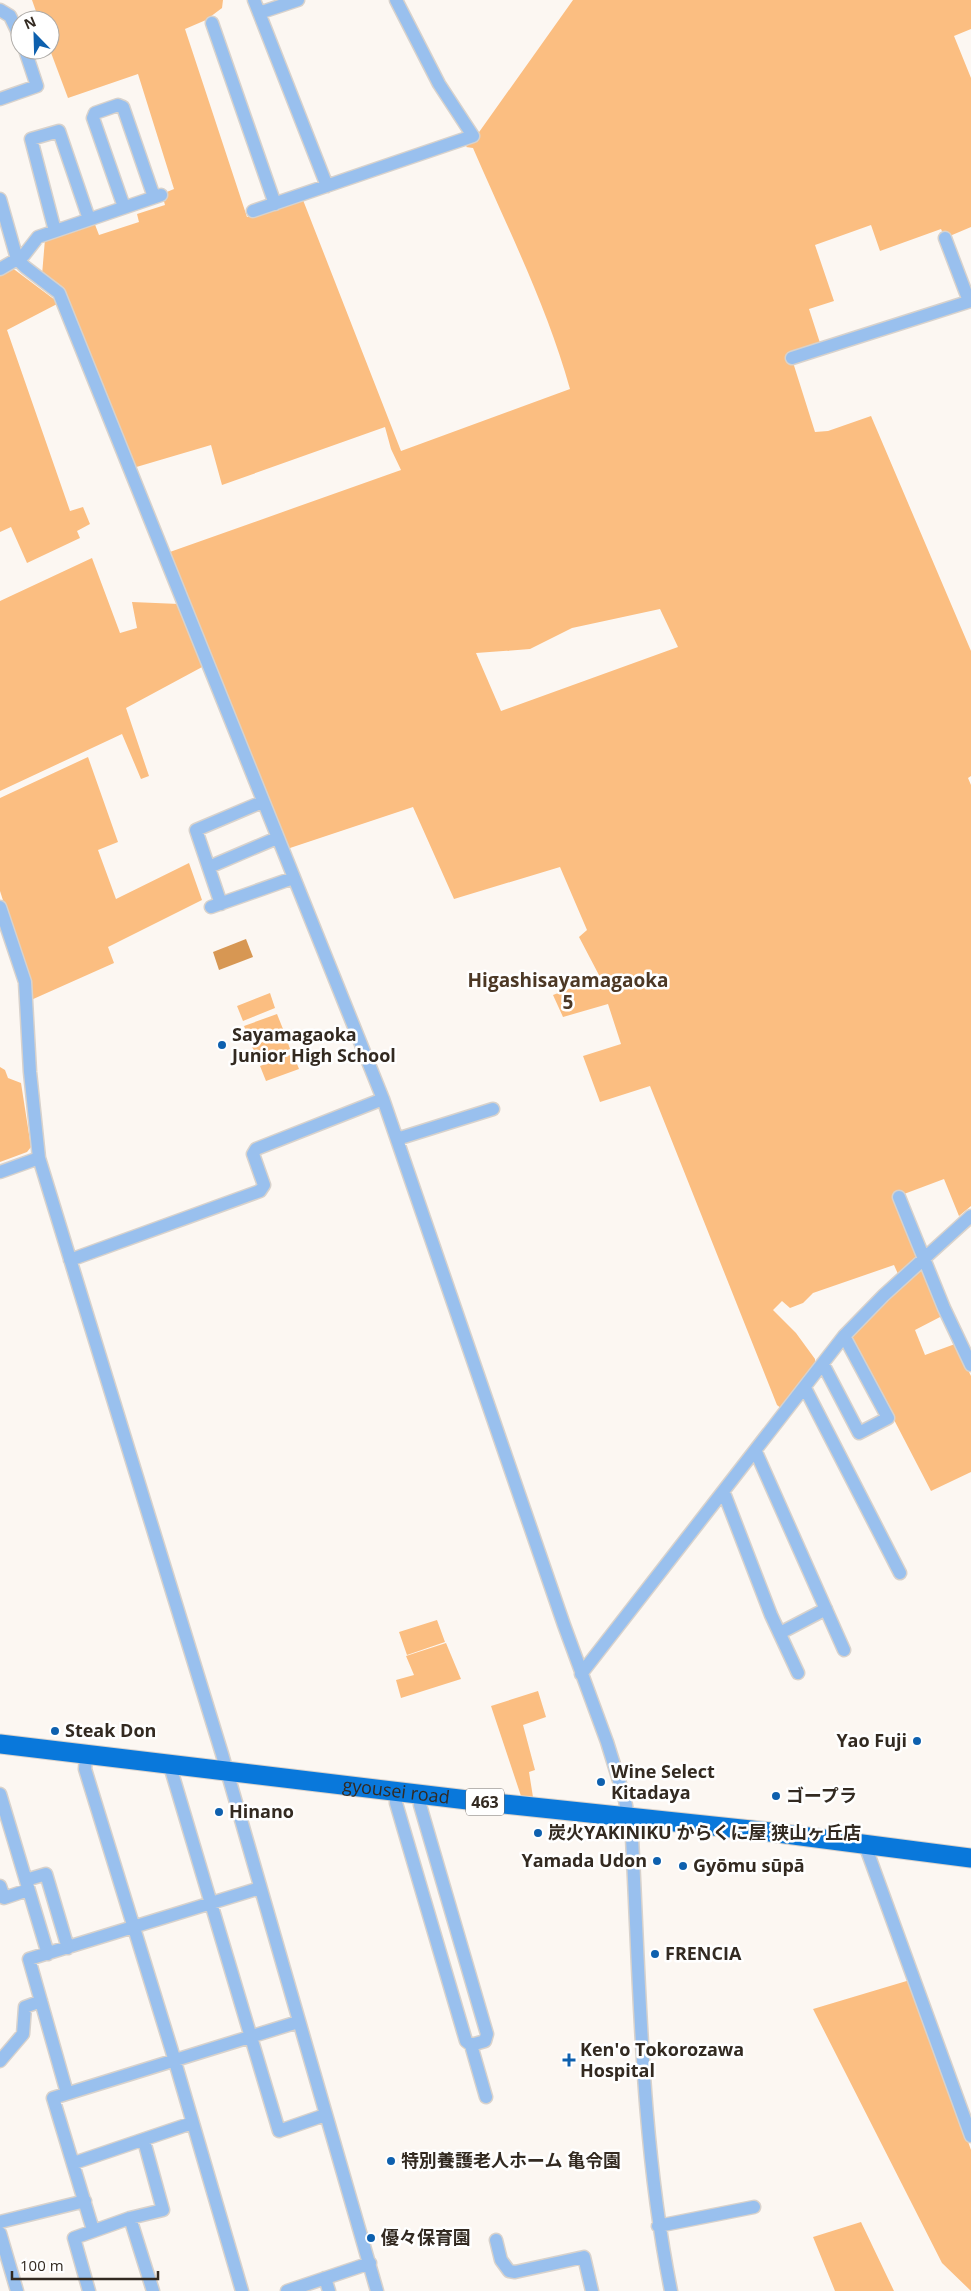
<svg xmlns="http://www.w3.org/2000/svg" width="971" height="2291" font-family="'Open Sans','Noto Sans JP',sans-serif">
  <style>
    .green { fill: #fbbe81; fill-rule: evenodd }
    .water { fill: #d79753 }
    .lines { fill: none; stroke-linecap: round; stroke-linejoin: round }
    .minor-casing { stroke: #d8d2cc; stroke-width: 15 }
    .highway-casing { stroke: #d8d2cc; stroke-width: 21 }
    .minor { stroke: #99c0ee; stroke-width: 12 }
    .highway { stroke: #0978db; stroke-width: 19 }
    .poi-dot { fill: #0e60ae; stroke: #fff; stroke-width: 2 }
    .labels { text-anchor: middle; stroke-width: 5; stroke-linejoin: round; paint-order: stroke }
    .shield { fill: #fff; stroke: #706a64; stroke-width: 1 }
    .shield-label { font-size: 16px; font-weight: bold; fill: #332a21 }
    .poi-label { font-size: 18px; font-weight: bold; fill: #332a21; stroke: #fff; text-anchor: start }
    .street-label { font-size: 18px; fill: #332a21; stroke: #fff }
    .neighbourhood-label { font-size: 19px; font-weight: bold; fill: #4c3825; stroke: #fff }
  </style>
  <rect width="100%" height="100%" fill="#fcf7f2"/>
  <!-- green -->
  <path class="green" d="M 32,0 L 223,0 L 222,8 L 206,20 L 185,29 L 247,217 L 303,200 L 401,451 L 570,389 C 547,306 507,227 473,148 L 466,147 L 477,135 L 573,0 L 971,0 L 971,29 L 954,36 L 971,78 L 971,227 L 945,238 L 941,229 L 880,251 L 871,225 L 815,245 L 834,301 L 809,309 L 821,346 L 791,356 L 815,432 L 828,431 L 871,416 L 971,651 L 971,776 L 968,778 L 971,785 L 971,1206 L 959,1216 L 944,1179 L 896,1197 L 919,1255 L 898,1274 L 894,1265 L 813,1293 L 803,1303 L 790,1308 L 782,1301 L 773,1310 L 796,1333 L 815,1359 L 815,1365 L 782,1409 L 777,1405 L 650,1086 L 600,1102 L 583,1056 L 621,1044 L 608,1004 L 563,1017 L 553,995 L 600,977 L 579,937 L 587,930 L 560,867 L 454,899 L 413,807 L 287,849 L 167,553 L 401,470 L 391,449 L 385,427 L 222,485 L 211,445 L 133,468 L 65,299 L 42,275 L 45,239 L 94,222 L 99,235 L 139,222 L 137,214 L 165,205 L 162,194 L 174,189 L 138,74 L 68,98 L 50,50 L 50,20 L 39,20 ZM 660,609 L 678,647 L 501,711 L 476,653 L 530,649 L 572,628 Z
    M 11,267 L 59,303 L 7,330 L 70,511 L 83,507 L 90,524 L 77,531 L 80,538 L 27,563 L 11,527 L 0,532 L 0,273 Z
    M 92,558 L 120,633 L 137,628 L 132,602 L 179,604 L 204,666 L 126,708 L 149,776 L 141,779 L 122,734 L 0,791 L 0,601 Z
    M 88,757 L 118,842 L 98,850 L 116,899 L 189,863 L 202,900 L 108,947 L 114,963 L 31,1000 L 18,947 L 0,891 L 0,798 Z
    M 270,993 L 275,1008 L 243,1021 L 237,1006 Z
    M 277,1014 L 283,1029 L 250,1041 L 244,1026 Z
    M 285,1034 L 290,1049 L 257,1061 L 252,1046 Z
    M 293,1054 L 299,1069 L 266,1081 L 260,1066 Z
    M 0,1067 L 5,1070 L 8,1078 L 21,1083 L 31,1147 L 27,1152 L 0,1162 Z
    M 917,1270 L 924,1271 L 942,1316 L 915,1330 L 925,1355 L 955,1344 L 971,1376 L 971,1472 L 931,1491 L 851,1337 Z
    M 437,1620 L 445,1642 L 407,1655 L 399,1632 Z
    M 446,1643 L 461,1679 L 401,1698 L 396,1680 L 414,1675 L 406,1656 Z
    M 538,1691 L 546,1717 L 523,1725 L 535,1770 L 529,1772 L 533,1797 L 521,1796 L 491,1706 Z
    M 910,1980 L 971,2150 L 971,2291 L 942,2263 L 813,2009 Z
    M 861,2222 L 894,2291 L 835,2291 L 813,2237 Z"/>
  <!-- water -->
  <path class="water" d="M 246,939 L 253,957 L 219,970 L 213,952 Z"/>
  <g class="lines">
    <defs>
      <path id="minor" d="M 254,0 L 327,186
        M 0,10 L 10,16 L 20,37
        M 259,13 L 298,0
        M 212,23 L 275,204
        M 0,99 L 37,86 L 25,50
        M 0,199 L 17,259 L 25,267 L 59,293 L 383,1099 L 564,1625 L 607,1742 L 625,1800 L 632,1838 C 640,1989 641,2142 671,2291
        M 124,207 L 93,118 L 95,113 L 118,105 L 123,107 L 154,197
        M 253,211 L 473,136 L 439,84 L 396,0
        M 55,231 L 31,139 L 59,131 L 89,219
        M 945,238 L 969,301
        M 0,269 L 24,255 L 38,237 L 161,195
        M 792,358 L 971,301
        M 209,867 L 277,838
        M 221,904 L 196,830 L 262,802
        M 0,907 L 25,982 L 30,1072 L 39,1158 L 222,1754 L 377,2291
        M 211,907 L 293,878
        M 397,1139 L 493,1109
        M 0,1172 L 39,1158
        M 899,1197 L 944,1308 L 971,1365
        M 70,1260 L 260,1191 L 264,1185 L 253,1154 L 256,1149 L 383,1099
        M 823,1364 L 859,1433 L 888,1418 L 844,1336
        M 805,1388 L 900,1573
        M 756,1452 L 844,1650
        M 724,1493 L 771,1615 L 798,1673
        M 780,1633 L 826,1609
        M 581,1674 L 844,1336 L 884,1295 L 971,1216
        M 86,1756 L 85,1769 L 171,2048 L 242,2291
        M 170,1766 L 279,2131 L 325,2115
        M 396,1791 L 396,1803 L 466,2041 L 471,2045 L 486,2097
        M 0,1794 L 48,1954
        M 420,1795 L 420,1805 L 487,2034 L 485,2041 L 471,2045
        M 865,1845 L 971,2136
        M 26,1880 L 46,1874 L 68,1948
        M 0,1886 L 4,1898 L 28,1890
        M 0,2061 L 23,2034 L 25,2007 L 41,2001
        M 67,2093 L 29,1959 L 260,1888
        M 74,2163 L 192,2123
        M 130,2218 L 153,2291
        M 0,2222 L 85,2201
        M 658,2226 L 754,2207
        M 93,2230 L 53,2098 L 298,2022
        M 0,2233 L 17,2291
        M 496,2240 L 501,2260 L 509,2271 L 515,2272 L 584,2257 L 592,2291
        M 325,2278 L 329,2291
        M 89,2291 L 74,2238 L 130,2218 L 163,2210 L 144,2141
        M 287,2291 L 370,2263"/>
      <g id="highway">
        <path id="s1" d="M 0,1744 L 476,1801 L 770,1832 L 971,1858"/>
      </g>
    </defs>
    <!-- minor casing -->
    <use href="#minor" class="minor-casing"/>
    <!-- highway casing -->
    <use href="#highway" class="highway-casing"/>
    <!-- minor -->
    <use href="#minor" class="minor"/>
    <!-- highway -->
    <use href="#highway" class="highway"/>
  </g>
  <!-- markers -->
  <g class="poi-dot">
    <circle cx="222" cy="1045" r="5"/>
    <circle cx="55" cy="1731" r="5"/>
    <circle cx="917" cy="1741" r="5"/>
    <circle cx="601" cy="1782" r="5"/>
    <circle cx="776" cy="1796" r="5"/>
    <circle cx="219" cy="1812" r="5"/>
    <circle cx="538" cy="1833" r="5"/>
    <circle cx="657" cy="1861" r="5"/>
    <circle cx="683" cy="1866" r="5"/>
    <circle cx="655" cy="1954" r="5"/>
    <path d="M566.5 2052.5h5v5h5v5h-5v5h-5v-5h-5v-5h5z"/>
    <circle cx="391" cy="2161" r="5"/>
    <circle cx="371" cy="2238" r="5"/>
  </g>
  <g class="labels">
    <!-- shield labels -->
    <rect class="shield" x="466" y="1788.5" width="38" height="27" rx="4"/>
    <g class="shield-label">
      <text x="485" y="1808">463</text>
    </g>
    <!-- poi labels -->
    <g class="poi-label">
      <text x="232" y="1041">Sayamagaoka<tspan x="232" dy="21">Junior High School</tspan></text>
      <text x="65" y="1737">Steak Don</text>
      <text x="907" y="1747" text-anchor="end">Yao Fuji</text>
      <text x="611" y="1778">Wine Select<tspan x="611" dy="21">Kitadaya</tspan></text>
      <text x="786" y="1802">ゴープラ</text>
      <text x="229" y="1818">Hinano</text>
      <text x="548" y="1839">炭火YAKINIKU からくに屋 狭山ヶ丘店</text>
      <text x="647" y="1867" text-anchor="end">Yamada Udon</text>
      <text x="693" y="1872">Gyōmu sūpā</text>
      <text x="665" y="1960">FRENCIA</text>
      <text x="580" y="2056">Ken'o Tokorozawa<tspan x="580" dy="21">Hospital</tspan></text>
      <text x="401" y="2167">特別養護老人ホーム 亀令園</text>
      <text x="381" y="2244">優々保育園</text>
    </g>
    <!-- street labels -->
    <g class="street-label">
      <text dy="6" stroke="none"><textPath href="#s1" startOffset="399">gyousei road</textPath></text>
    </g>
    <!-- neighbourhood labels -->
    <g class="neighbourhood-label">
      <text x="568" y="987">Higashisayamagaoka<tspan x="568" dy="22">5</tspan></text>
    </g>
  </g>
  <!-- north arrow -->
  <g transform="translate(35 35) rotate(337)"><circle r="24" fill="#ffffff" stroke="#adaaa6"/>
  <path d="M0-4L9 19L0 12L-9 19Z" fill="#0e60ae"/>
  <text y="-8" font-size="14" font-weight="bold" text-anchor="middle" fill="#332a21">N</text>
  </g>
  <!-- scale -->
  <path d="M12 2271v8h146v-8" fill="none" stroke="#332a21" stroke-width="2.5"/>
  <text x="20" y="2271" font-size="15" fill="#332a21" stroke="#ffffff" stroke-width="4" paint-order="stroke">100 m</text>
</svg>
